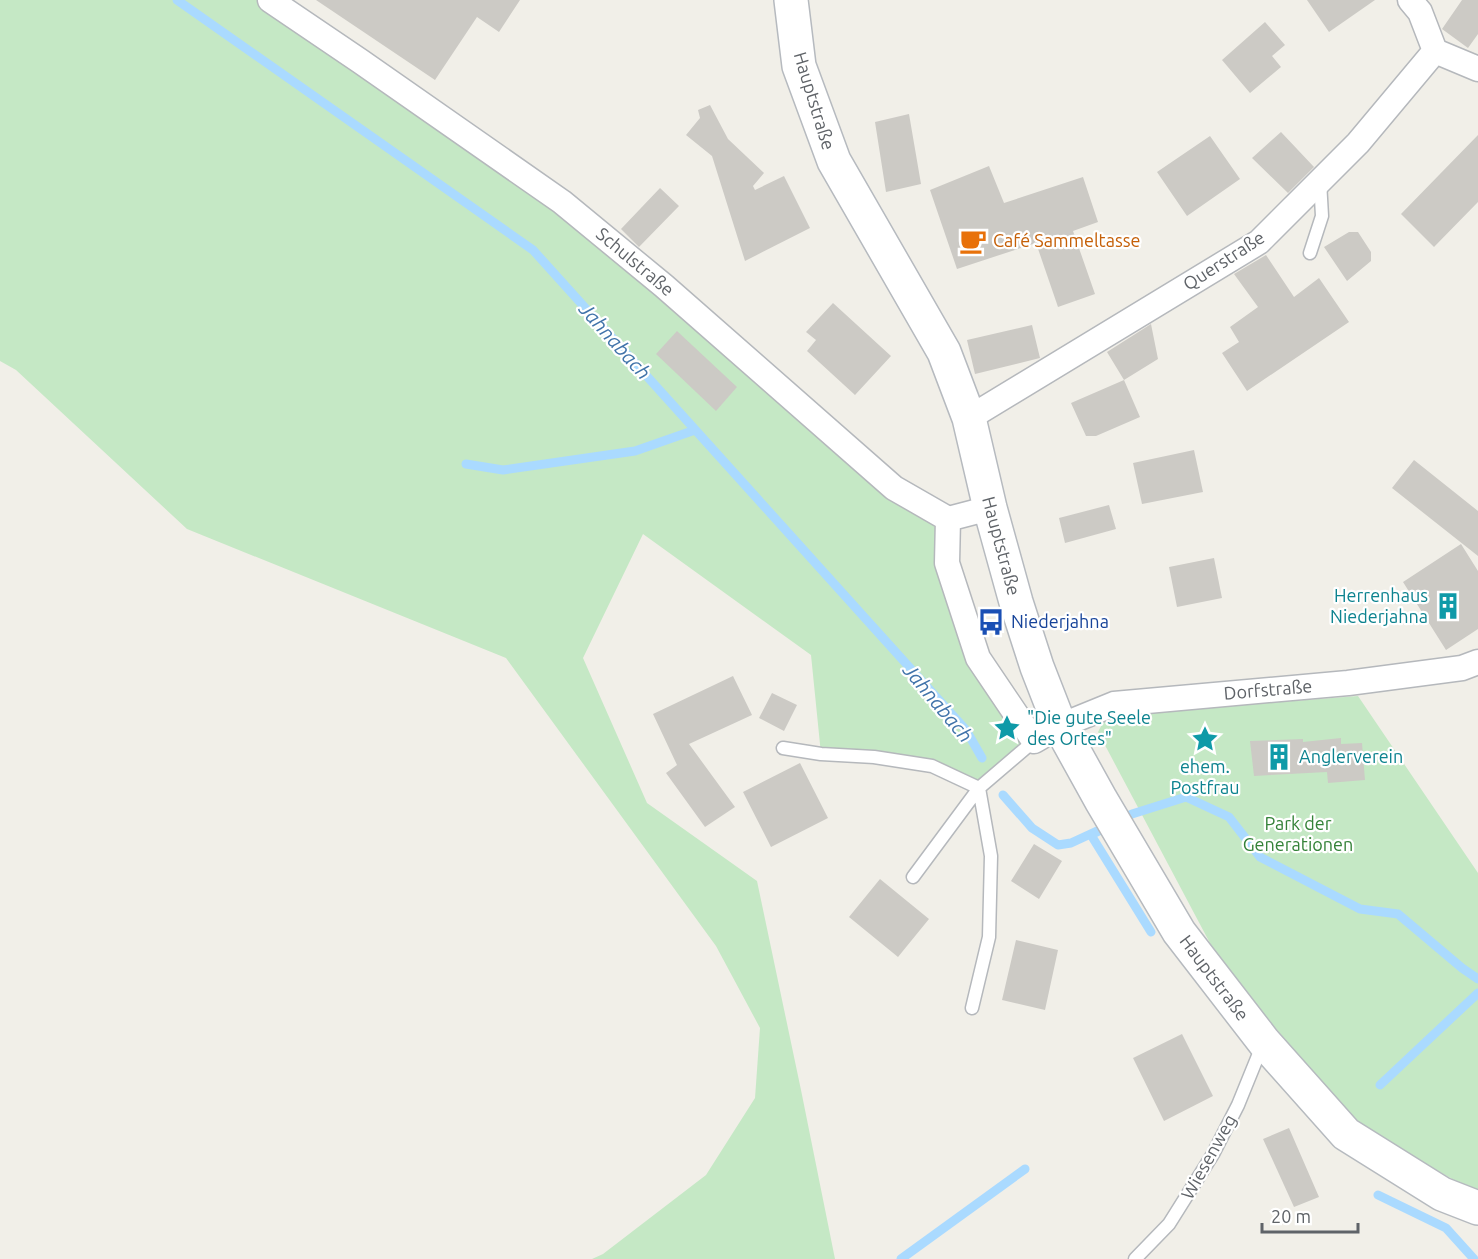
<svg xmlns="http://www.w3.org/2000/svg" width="1478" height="1259" font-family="Ubuntu,sans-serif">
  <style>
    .green { fill: #c5e8c5 }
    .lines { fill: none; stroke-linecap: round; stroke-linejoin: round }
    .stream { stroke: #aadaff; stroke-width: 9 }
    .building { fill: #cccac5 }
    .lane-casing { stroke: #b5b8bc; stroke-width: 15 }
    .street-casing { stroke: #b5b8bc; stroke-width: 27 }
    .secondary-casing { stroke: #b6babf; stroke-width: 36 }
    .lane { stroke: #fff; stroke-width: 12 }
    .street { stroke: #fff; stroke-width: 24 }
    .secondary { stroke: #fff; stroke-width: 33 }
    .labels { text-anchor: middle; stroke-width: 4.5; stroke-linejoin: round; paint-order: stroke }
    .street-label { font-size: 18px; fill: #5f6368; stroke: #fff }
    .food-label { font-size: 18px; fill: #c56008; stroke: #fff; text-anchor: start }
    .culture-label { font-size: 18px; fill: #0d838f; stroke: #fff; text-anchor: start }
    .transit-label { font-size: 18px; fill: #164399; stroke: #fff; text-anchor: start }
    .park-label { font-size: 18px; fill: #348238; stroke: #fff }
    .water-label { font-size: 20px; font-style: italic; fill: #4174aa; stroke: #fff }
  </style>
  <rect width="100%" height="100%" fill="#f1efe8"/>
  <!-- green -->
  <path class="green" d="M 0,0 L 270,0 L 562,202 L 948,519 L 978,658 L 1034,741 L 979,788 L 932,766 L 821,754 L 811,655 L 643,534 L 583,658 L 647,803 L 757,881 L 801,1090 L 835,1259 L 592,1259 L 603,1254 L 706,1175 L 755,1098 L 760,1028 L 716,946 L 506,658 L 187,529 L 16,370 L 0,361 Z
    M 1358,696 L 1478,873 L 1478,1190 L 1454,1180 L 1356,1124 L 1220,962 L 1098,732 L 1107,715 Z"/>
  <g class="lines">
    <!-- stream -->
    <path class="stream" d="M 177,0 L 533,250 L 966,730 L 982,758
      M 466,464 L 503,470 L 635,451 L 695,430
      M 1003,795 L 1032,828 L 1058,845 L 1071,843 L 1097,831 L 1091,835 L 1132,814 L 1186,797 L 1229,817 L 1260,857 L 1360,909 L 1398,914 L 1462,968 L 1478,979
      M 1091,835 L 1151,932
      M 1380,1085 L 1478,993
      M 1378,1195 L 1446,1228 L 1474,1259
      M 901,1259 L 1025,1169"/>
  </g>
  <!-- building -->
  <path class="building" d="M 316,0 L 520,0 L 499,32 L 477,17 L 435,80 Z
    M 1307,0 L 1375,0 L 1329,32 Z
    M 1462,0 L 1478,0 L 1478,34 L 1468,48 L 1442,29 Z
    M 1265,22 L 1285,45 L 1272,56 L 1281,67 L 1250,93 L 1222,60 Z
    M 710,105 L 728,139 L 764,173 L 753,186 L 755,190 L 784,176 L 810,228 L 745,261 L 712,156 L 686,135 L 700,118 L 698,110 Z
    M 909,114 L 921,184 L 886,192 L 875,122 Z
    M 1281,132 L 1314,167 L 1288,193 L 1252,158 Z
    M 1478,135 L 1478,202 L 1434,247 L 1401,214 Z
    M 1210,136 L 1240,179 L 1187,216 L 1157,172 Z
    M 989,166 L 1004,203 L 1083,177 L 1098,222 L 1073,231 L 1095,294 L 1058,307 L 1036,243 L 957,269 L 930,190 Z
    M 660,188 L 679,206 L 639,247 L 621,229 Z
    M 1349,232 L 1358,232 L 1371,252 L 1371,261 L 1347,281 L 1324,247 Z
    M 1266,255 L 1294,297 L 1319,278 L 1349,322 L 1247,391 L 1222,353 L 1239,342 L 1230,327 L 1258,307 L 1234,274 Z
    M 833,303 L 891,356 L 855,395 L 807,351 L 816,340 L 806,332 Z
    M 1151,324 L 1158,359 L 1124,380 L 1107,352 Z
    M 1032,325 L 1040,358 L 975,374 L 967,340 Z
    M 677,331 L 737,387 L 716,411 L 656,354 Z
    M 1124,380 L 1140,417 L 1096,436 L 1086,436 L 1071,403 Z
    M 1194,450 L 1203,492 L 1142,504 L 1133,463 Z
    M 1414,460 L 1478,511 L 1478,556 L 1392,488 Z
    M 1109,505 L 1116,529 L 1065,543 L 1059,518 Z
    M 1461,544 L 1478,571 L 1478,629 L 1446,650 L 1403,582 Z
    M 1214,558 L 1222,598 L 1177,607 L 1169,567 Z
    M 733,676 L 752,715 L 689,744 L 735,807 L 705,827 L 666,773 L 677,765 L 653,714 Z
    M 772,693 L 797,705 L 784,731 L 759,718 Z
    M 1341,738 L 1341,744 L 1362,743 L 1365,780 L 1328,783 L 1327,772 L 1254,776 L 1250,741 L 1303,739 L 1303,742 Z
    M 800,763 L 828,818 L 771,847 L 743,792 Z
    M 1034,844 L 1062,861 L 1039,899 L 1011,881 Z
    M 880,879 L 929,919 L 898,957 L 849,917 Z
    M 1016,940 L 1058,950 L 1045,1010 L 1002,1000 Z
    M 1182,1034 L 1213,1096 L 1164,1121 L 1133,1058 Z
    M 1289,1128 L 1319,1197 L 1294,1207 L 1263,1139 Z"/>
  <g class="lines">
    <defs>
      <path id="lane" d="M 1310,253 L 1322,216 L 1320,181
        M 783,748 L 821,754 L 874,757 L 932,766 L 979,788 L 991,856 L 989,937 L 972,1008
        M 913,877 L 979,788 L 1034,741
        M 1135,1259 L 1169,1224 L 1213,1154 L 1238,1105 L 1262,1046"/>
      <path id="street" d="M 270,0 L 360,61 L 562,202 L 664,286 L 894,488 L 948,519 L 990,508
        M 1410,0 L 1420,12 L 1435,51 L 1478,69
        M 969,418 L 1259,242 L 1358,143 L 1435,51
        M 948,519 L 947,563 L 978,658 L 1034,741 L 1060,726 L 1114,704 L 1348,683 L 1462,668 L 1478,662"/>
      <path id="secondary" d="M 791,0 L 799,66 L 834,161 L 944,352 L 969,418 L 990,508 L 1016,602 L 1037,667 L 1060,726 L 1101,800 L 1179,932 L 1264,1042 L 1346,1134 L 1442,1194 L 1478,1208"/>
    </defs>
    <!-- lane casing -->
    <use href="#lane" class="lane-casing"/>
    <!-- street casing -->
    <use href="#street" class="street-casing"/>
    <!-- secondary casing -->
    <use href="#secondary" class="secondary-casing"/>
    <!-- lane -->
    <use href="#lane" class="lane"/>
    <!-- street -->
    <use href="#street" class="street"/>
    <!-- secondary -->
    <use href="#secondary" class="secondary"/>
  </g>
  <!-- icons -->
  <defs>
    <symbol id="cafe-bare" viewBox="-9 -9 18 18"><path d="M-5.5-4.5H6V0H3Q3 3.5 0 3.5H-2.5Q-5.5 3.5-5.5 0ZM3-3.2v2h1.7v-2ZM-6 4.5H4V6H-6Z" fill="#e8710a" stroke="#fff" stroke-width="2.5" paint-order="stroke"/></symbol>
    <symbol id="building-bare" viewBox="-9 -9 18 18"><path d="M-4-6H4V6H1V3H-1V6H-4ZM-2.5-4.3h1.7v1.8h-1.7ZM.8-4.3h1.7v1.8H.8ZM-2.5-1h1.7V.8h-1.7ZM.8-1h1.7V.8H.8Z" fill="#0f9aa8" stroke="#fff" stroke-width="2.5" paint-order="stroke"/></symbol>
    <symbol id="bus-bare" viewBox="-9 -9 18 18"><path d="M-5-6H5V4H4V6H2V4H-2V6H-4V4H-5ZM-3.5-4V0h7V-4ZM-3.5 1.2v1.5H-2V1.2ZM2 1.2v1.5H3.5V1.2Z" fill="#1a4fb4" stroke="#fff" stroke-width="2.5" paint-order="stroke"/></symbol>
    <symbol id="sight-bare" viewBox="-9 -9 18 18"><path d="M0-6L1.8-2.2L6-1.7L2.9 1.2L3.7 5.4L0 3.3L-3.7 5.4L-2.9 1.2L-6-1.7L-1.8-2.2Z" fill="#0f9aa8" stroke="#fff" stroke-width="2.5" paint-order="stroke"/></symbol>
  </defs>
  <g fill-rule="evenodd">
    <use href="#cafe-bare" x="954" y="222" width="38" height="38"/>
    <use href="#building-bare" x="1429" y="587" width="38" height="38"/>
    <use href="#bus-bare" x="972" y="603" width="38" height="38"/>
    <use href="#sight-bare" x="988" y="709" width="38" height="38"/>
    <use href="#sight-bare" x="1186" y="720" width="38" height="38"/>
    <use href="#building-bare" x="1260" y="738" width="38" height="38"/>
  </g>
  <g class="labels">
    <!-- street labels -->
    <g class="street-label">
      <text transform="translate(814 101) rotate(73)" y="6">Hauptstraße</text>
      <text transform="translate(1224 261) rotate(-33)" y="6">Querstraße</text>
      <text transform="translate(635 262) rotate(40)" y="6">Schulstraße</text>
      <text transform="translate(1001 546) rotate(75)" y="6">Hauptstraße</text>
      <text transform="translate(1268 690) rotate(-5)" y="6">Dorfstraße</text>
      <text transform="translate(1214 978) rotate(53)" y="6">Hauptstraße</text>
      <text transform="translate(1209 1157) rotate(-61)" y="6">Wiesenweg</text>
    </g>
    <!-- food labels -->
    <g class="food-label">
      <text x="993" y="247">Café Sammeltasse</text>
    </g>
    <!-- culture labels -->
    <g class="culture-label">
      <text x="1428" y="602" text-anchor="end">Herrenhaus<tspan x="1428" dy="21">Niederjahna</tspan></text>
      <text x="1027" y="724">"Die gute Seele<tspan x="1027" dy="21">des Ortes"</tspan></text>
      <text x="1299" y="763">Anglerverein</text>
      <text x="1205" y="773" text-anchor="middle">ehem.<tspan x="1205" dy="21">Postfrau</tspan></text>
    </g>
    <!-- transit labels -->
    <g class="transit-label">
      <text x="1011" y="628">Niederjahna</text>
    </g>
    <!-- park labels -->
    <g class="park-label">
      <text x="1298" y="830">Park der<tspan x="1298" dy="21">Generationen</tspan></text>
    </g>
    <!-- water labels -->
    <g class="water-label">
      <text transform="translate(615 341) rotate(48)" y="7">Jahnabach</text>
      <text transform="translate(938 703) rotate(50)" y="7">Jahnabach</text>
    </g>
  </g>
  <!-- scale -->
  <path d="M1262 1223v9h96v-9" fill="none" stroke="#5f6368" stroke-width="3"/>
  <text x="1271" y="1223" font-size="18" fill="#5f6368" stroke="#ffffff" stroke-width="4.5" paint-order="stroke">20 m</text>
</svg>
